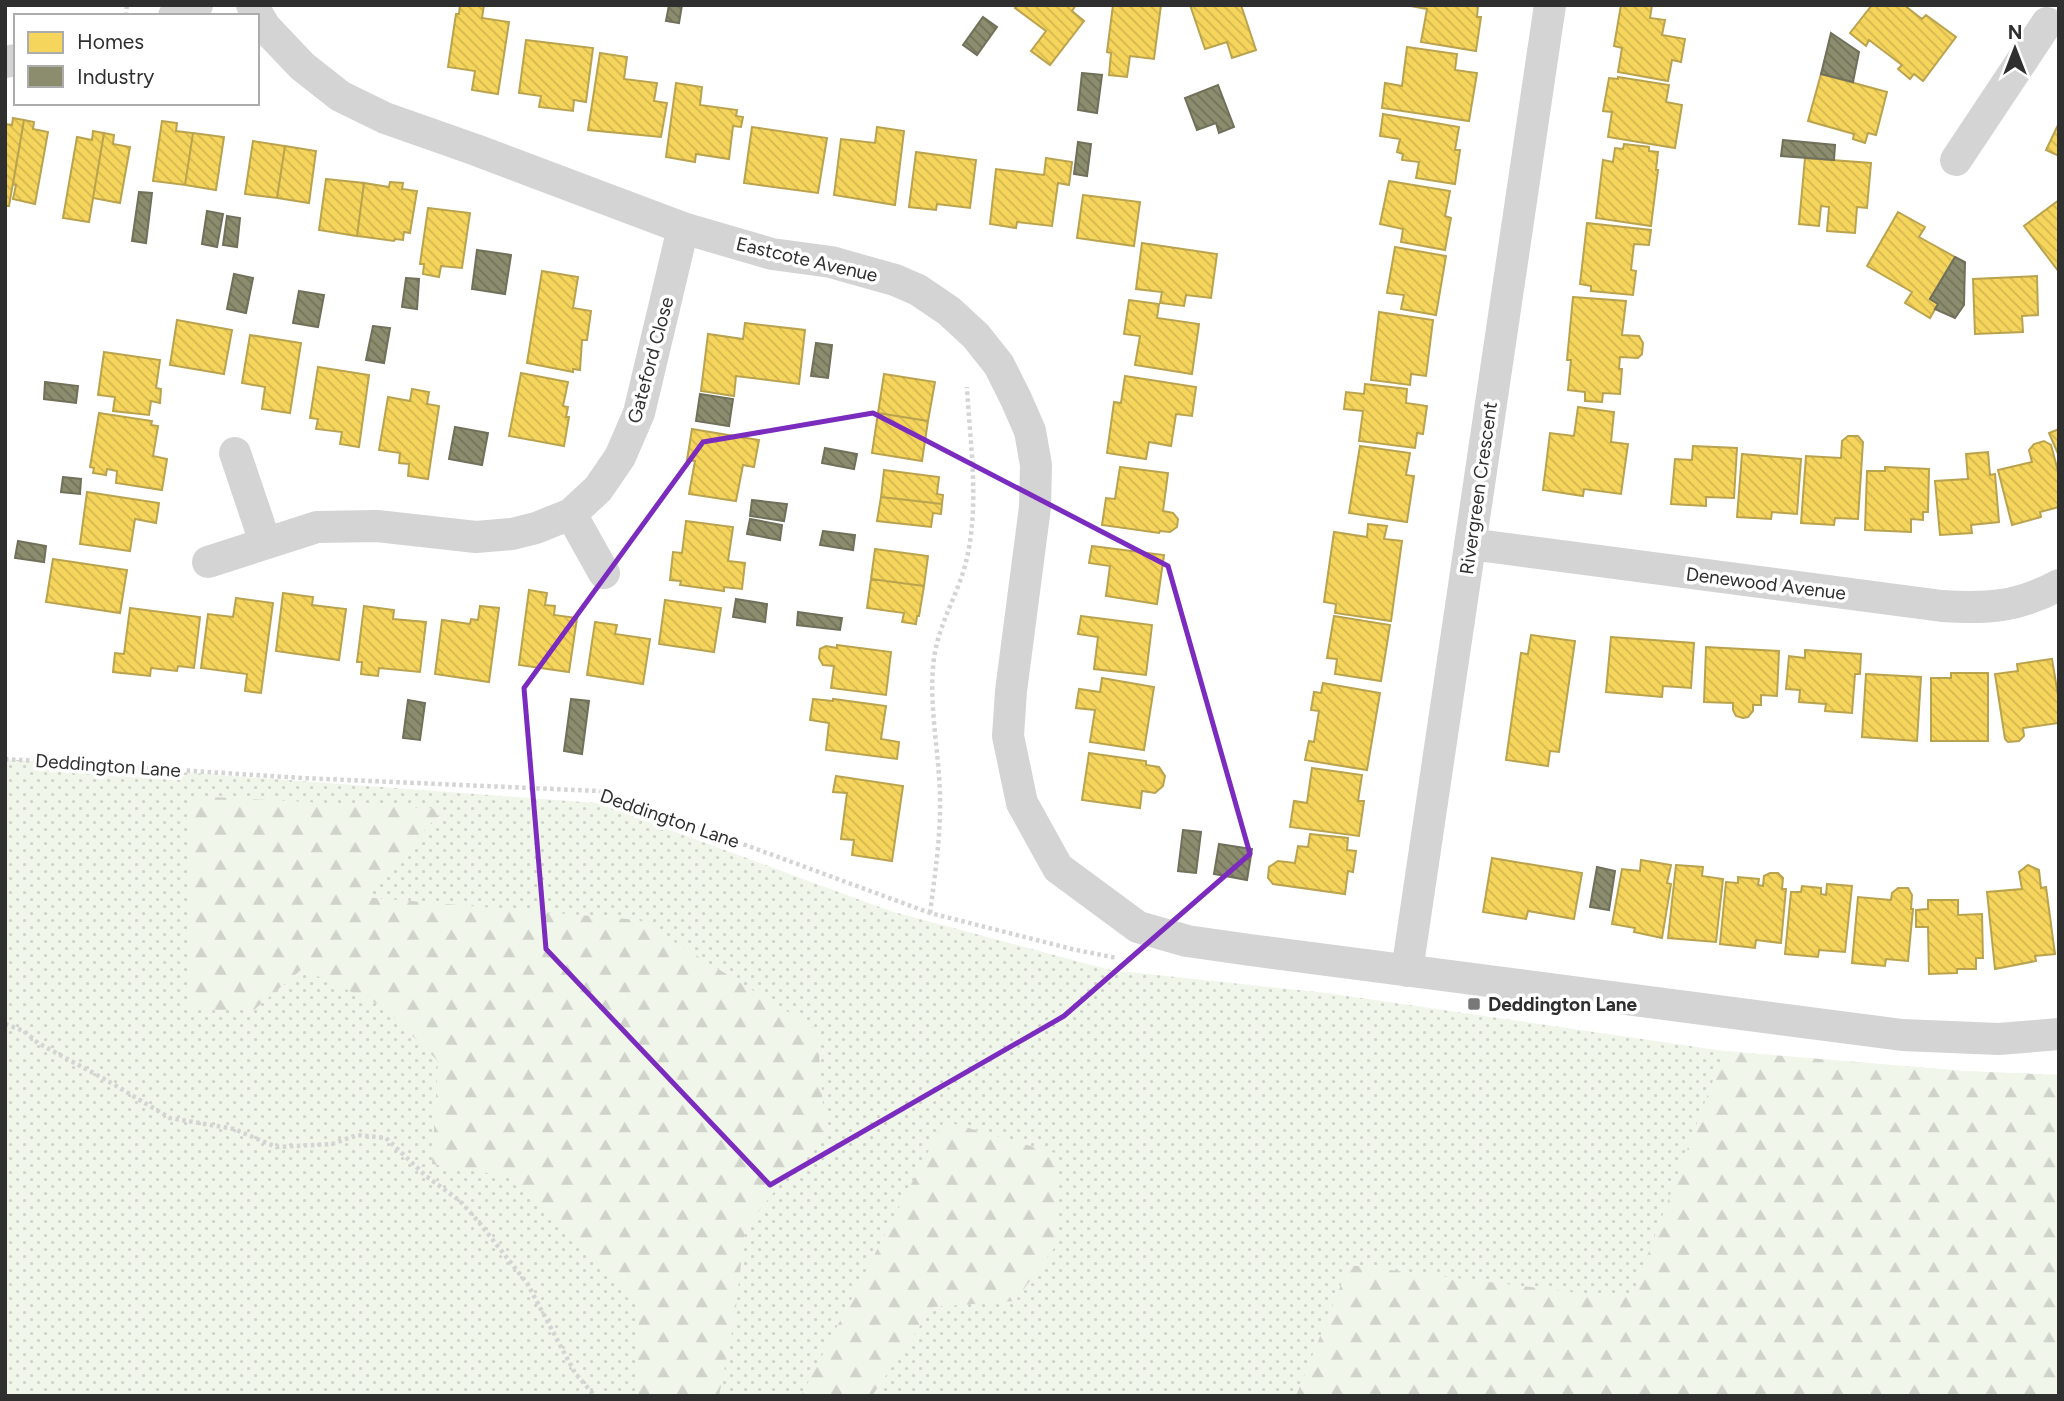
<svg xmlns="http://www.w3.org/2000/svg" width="2064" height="1401" font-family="Figtree,sans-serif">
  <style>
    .grass { fill: url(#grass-dots) }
    .forest { fill: url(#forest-firs) }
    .homes { fill: url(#homes-back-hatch); stroke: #baa34e; stroke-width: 2 }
    .industry { fill: url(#industry-back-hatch); stroke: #70705b; stroke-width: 2 }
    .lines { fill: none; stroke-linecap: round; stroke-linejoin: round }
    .path { stroke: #d4d4d4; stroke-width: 4.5; stroke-dasharray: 3.5 3.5; stroke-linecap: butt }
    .minor { stroke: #d4d4d4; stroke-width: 32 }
    .marked { fill: none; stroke: #7b2cbf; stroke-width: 5; stroke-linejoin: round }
    .poi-dot { fill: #787878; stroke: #fff; stroke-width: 2.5 }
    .labels { text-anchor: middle; stroke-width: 7; stroke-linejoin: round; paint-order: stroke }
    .street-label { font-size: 19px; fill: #2f2f2f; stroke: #fff }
    .poi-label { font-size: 19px; font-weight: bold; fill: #2f2f2f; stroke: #fff; text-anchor: start }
  </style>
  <defs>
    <pattern id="grass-dots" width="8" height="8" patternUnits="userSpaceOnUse" patternTransform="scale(1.75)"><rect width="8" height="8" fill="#f1f6eb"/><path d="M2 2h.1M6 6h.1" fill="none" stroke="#cfd3ca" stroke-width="1.8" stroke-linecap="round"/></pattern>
    <pattern id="forest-firs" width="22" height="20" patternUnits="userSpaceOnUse" patternTransform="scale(1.75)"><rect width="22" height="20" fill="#f1f6eb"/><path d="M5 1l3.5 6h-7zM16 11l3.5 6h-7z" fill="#cfd3ca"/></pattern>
    <pattern id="homes-back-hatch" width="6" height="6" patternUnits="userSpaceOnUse" patternTransform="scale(1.75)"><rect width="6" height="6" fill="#f6d55c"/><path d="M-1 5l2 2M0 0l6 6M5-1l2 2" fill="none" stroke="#d3b750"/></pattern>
    <pattern id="industry-back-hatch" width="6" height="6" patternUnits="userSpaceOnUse" patternTransform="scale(1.75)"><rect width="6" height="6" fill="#8c8c6e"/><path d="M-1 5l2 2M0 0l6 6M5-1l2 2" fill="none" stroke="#73735b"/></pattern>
  </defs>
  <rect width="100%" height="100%" fill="#fff"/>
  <!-- grass -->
  <path class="grass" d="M 5,759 L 597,803 L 890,911 L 1110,970 L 1327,993 L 1724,1051 L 1963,1071 L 2059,1075 L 2059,1396 L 5,1396 Z"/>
  <!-- forest -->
  <path class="forest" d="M 191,796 L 444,809 L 363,897 L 639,920 L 817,1030 L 825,1129 L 745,1228 L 735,1317 L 719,1396 L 636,1396 L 639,1307 L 512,1177 L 432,1164 L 438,1061 L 382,1006 L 302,969 L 254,1010 L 189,1010 Z
    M 1724,1051 L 1963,1071 L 2059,1075 L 2059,1396 L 1296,1396 L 1349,1265 L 1587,1294 L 1633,1294 Z
    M 944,1121 L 1055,1153 L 1055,1247 L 1015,1301 L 933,1307 L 872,1396 L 801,1396 Z"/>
  <!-- homes -->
  <path class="homes" d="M 460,5 L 484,5 L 482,18 L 509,22 L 498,94 L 472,90 L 475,71 L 448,67 L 456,14 L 459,14 Z
    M 1017,5 L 1076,5 L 1072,11 L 1084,21 L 1050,65 L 1031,51 L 1046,31 L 1015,8 Z
    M 1113,5 L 1161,5 L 1154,59 L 1130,56 L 1127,77 L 1109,75 L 1111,53 L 1107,52 Z
    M 1190,5 L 1241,5 L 1256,50 L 1232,58 L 1227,42 L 1205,49 Z
    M 1405,5 L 1478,5 L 1477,17 L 1481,17 L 1476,51 L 1421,42 L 1427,9 Z
    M 1621,5 L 1652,5 L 1650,18 L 1665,20 L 1662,35 L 1685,39 L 1681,62 L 1672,60 L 1668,81 L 1618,72 L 1622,48 L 1614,46 Z
    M 1872,5 L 1904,5 L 1922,19 L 1926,15 L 1956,37 L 1923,81 L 1914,74 L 1910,79 L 1898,69 L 1902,65 L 1869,40 L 1866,46 L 1850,33 Z
    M 526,40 L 593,48 L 586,102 L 574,100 L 573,111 L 539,107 L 541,96 L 519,93 Z
    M 1407,47 L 1457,54 L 1455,70 L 1477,73 L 1469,121 L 1382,108 L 1385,83 L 1402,86 Z
    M 600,53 L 627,57 L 624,79 L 657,83 L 654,101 L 667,103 L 661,137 L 588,130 Z
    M 1821,74 L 1887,92 L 1876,135 L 1868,133 L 1865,143 L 1853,139 L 1854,134 L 1808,121 Z
    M 1618,77 L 1669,85 L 1666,102 L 1682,105 L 1675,148 L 1608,137 L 1612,112 L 1603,111 L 1609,78 L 1618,79 Z
    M 676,83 L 702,87 L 700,105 L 737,110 L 736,116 L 743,117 L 741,127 L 733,126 L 729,159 L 696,154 L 695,162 L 666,157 Z
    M 1383,114 L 1459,127 L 1455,150 L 1460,150 L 1455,184 L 1416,178 L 1419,162 L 1402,160 L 1403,154 L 1397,152 L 1400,139 L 1380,136 Z
    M 13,118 L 24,120 L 9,206 L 5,206 L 5,124 L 12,125 Z
    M 24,120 L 34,122 L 33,129 L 48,132 L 35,204 L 13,199 L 16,185 L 13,184 Z
    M 162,121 L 177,123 L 176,131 L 193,133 L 185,185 L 153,181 Z
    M 2059,123 L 2059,156 L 2046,150 Z
    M 752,127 L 827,138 L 818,193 L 744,183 Z
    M 877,127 L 904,131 L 895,205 L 834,195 L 841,139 L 875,143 Z
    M 93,131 L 104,133 L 89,222 L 63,218 L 77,137 L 92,140 Z
    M 104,133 L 114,135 L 113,144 L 130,147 L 120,203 L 93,198 Z
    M 193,133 L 224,137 L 216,190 L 185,185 Z
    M 253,141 L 285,146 L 277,198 L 245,194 Z
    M 1624,144 L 1649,147 L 1649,151 L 1658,152 L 1656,170 L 1658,170 L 1651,226 L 1596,218 L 1603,160 L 1613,162 L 1615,148 L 1623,149 Z
    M 285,146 L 316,151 L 309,203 L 277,198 Z
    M 916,152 L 976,160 L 970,208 L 937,204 L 936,210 L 909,207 Z
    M 1046,158 L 1072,162 L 1069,185 L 1058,183 L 1052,226 L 1017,222 L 1016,228 L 990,224 L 996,169 L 1044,175 Z
    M 1805,158 L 1871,163 L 1867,208 L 1857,207 L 1855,233 L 1827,231 L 1829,207 L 1821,206 L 1819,226 L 1799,224 Z
    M 326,179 L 364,183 L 357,236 L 319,230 Z
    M 1389,181 L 1450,191 L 1445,216 L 1451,218 L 1445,250 L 1401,242 L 1403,229 L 1380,224 Z
    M 390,182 L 403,183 L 402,189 L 417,191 L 410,233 L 404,232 L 403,240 L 395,239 L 394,241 L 357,236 L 364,183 L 389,187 Z
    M 1083,195 L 1140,202 L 1134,246 L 1077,238 Z
    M 2059,200 L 2059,272 L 2024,226 Z
    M 428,208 L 470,213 L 462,268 L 441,266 L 439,277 L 423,274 L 424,264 L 420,264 Z
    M 1898,212 L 1925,227 L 1919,237 L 1955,257 L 1930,299 L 1938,304 L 1930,318 L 1905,303 L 1912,292 L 1867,266 Z
    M 1587,223 L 1651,230 L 1649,245 L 1634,244 L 1631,270 L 1636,271 L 1633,295 L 1591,291 L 1591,286 L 1580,284 Z
    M 1142,243 L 1217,254 L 1211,298 L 1186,295 L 1184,306 L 1160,303 L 1162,292 L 1136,289 Z
    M 1395,247 L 1446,256 L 1436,315 L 1401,309 L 1404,295 L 1387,293 Z
    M 542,271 L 578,277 L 573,308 L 591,311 L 587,340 L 582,340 L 580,370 L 573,369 L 573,372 L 527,363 Z
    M 2037,276 L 2038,315 L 2022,316 L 2023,332 L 1975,334 L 1973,279 Z
    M 1573,297 L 1626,301 L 1622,335 L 1639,336 L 1643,343 L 1642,354 L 1638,358 L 1620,357 L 1619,369 L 1622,369 L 1620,394 L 1603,393 L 1602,402 L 1585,401 L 1585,392 L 1568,390 L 1571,360 L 1567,360 Z
    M 1129,300 L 1159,304 L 1157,318 L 1199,324 L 1192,374 L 1135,365 L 1140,336 L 1124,334 Z
    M 1379,312 L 1433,320 L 1426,376 L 1411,374 L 1410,385 L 1371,380 Z
    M 177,320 L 232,330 L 224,374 L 170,365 Z
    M 745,323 L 805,330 L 799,384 L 736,376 L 734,396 L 701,391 L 708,334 L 743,339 Z
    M 250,335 L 301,343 L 290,413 L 262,409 L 265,387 L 242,383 Z
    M 104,352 L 160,360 L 156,388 L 161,389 L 160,403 L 151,401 L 149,415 L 113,411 L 115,397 L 98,395 Z
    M 318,367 L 369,375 L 359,447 L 340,444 L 342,432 L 316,429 L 318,419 L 310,418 Z
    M 521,373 L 568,382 L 563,406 L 568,407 L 566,417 L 569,417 L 564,446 L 509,436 Z
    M 884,374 L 935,382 L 928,421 L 878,413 Z
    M 1125,376 L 1196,387 L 1192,416 L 1176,414 L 1171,446 L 1149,442 L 1146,459 L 1107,453 L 1114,402 L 1121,403 Z
    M 1365,384 L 1407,389 L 1406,403 L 1427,406 L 1423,434 L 1417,433 L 1415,448 L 1359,441 L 1363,411 L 1344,409 L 1346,392 L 1364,394 Z
    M 412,389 L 429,392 L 427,404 L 439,406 L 428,479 L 408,476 L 409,464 L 399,463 L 400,453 L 379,450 L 388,397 L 410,401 Z
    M 1578,407 L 1614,412 L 1611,442 L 1628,444 L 1621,494 L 1584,489 L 1583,496 L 1543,490 L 1550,433 L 1574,436 Z
    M 99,413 L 152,421 L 151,425 L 158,426 L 153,456 L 167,459 L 162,490 L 116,483 L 117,471 L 107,469 L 106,475 L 93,473 L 94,468 L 90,467 Z
    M 878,413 L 928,421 L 922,461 L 872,453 Z
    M 692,429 L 759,440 L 754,467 L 743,465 L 736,501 L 689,494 L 695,461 L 687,460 Z
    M 2059,429 L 2059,456 L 2049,433 Z
    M 1848,436 L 1858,436 L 1863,442 L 1858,519 L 1835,518 L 1834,525 L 1801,523 L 1806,456 L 1841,458 L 1842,441 Z
    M 2044,441 L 2051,445 L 2059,475 L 2059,507 L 2040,512 L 2041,517 L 2012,525 L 1998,470 L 2032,462 L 2029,450 L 2034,444 Z
    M 1360,446 L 1410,453 L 1406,475 L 1414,476 L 1407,522 L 1349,513 Z
    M 1693,446 L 1737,448 L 1734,498 L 1706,497 L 1706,506 L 1671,504 L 1675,459 L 1692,460 Z
    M 1988,452 L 1990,475 L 1995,474 L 1999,522 L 1971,525 L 1972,533 L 1940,535 L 1935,481 L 1968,479 L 1966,454 Z
    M 1742,454 L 1801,459 L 1797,514 L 1772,512 L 1771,519 L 1737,517 Z
    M 1120,467 L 1168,473 L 1163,511 L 1173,513 L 1178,519 L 1177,527 L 1170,532 L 1160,531 L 1159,533 L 1102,525 L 1106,498 L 1115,499 Z
    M 1885,467 L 1929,469 L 1928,512 L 1923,512 L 1923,520 L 1911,519 L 1911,532 L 1865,530 L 1867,471 L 1885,471 Z
    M 884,470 L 939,477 L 937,494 L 943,495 L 942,504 L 881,497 Z
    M 87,492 L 159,503 L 156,523 L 135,519 L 130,551 L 80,544 Z
    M 881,497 L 942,504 L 941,514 L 933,513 L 931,527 L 877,521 Z
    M 686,521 L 733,527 L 728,561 L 745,563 L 742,589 L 724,587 L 724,591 L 680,585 L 681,581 L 670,580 L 673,552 L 682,553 Z
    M 1368,524 L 1387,526 L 1384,539 L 1402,541 L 1391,621 L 1335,613 L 1336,604 L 1324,602 L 1334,532 L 1367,537 Z
    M 1092,546 L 1164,555 L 1157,604 L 1106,596 L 1110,566 L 1089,563 Z
    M 875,549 L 928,556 L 924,586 L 871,579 Z
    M 53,559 L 127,570 L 120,613 L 46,602 Z
    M 871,579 L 924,586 L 919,616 L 917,616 L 916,624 L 902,622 L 904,613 L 867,608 Z
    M 529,590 L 547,593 L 545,605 L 555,606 L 554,615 L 577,618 L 569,672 L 519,665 Z
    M 283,593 L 313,597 L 312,605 L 346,609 L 339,660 L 276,651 Z
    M 236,598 L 273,603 L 261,693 L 245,691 L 247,674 L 201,668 L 208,614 L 233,617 Z
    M 665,600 L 721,608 L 714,652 L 659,644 Z
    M 364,606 L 394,610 L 393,619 L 426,622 L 420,672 L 379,668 L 378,676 L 361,674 L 362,662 L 357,662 Z
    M 480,606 L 499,608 L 489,682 L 435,674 L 442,620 L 470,624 L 471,619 L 478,620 Z
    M 130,608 L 200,617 L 194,668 L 178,666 L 177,671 L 151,668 L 150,676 L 113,672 L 115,653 L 124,654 Z
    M 1081,616 L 1152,625 L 1146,675 L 1094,669 L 1098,637 L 1078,634 Z
    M 1334,616 L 1390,625 L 1381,681 L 1335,674 L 1337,659 L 1327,658 Z
    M 595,622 L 617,625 L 615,634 L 650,639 L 643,684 L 587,675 Z
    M 1531,635 L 1575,641 L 1559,752 L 1550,751 L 1548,766 L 1506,760 L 1521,653 L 1528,654 Z
    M 1611,637 L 1694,643 L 1691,688 L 1663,686 L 1662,697 L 1606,692 Z
    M 837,645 L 891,652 L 886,695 L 831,688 L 834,666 L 823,665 L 819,658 L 820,649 L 826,646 L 837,648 Z
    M 1706,647 L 1779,651 L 1777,696 L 1761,695 L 1761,705 L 1753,705 L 1753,711 L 1748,717 L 1743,718 L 1736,716 L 1733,710 L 1733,703 L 1704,702 Z
    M 1805,650 L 1861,654 L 1860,674 L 1855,674 L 1852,713 L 1825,711 L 1826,704 L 1799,702 L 1800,690 L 1786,689 L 1789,656 L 1805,658 Z
    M 2052,659 L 2059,701 L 2059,723 L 2023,728 L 2024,736 L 2019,741 L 2008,742 L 2005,739 L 1995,674 L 2018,671 L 2017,664 Z
    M 1951,673 L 1988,673 L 1988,741 L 1931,741 L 1931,678 L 1951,678 Z
    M 1866,674 L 1921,677 L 1917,741 L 1862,737 Z
    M 1102,678 L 1154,687 L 1144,750 L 1090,742 L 1095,710 L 1076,708 L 1079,689 L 1100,692 Z
    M 1323,683 L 1380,693 L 1367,770 L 1305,760 L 1309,741 L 1314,742 L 1319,711 L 1311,710 L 1314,692 L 1321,693 Z
    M 813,699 L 833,701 L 833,699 L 886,706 L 881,739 L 899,742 L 897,759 L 826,750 L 829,723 L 810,720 Z
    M 1089,753 L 1146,761 L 1146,765 L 1159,767 L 1165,776 L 1163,786 L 1155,793 L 1142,791 L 1140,808 L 1082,800 Z
    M 1312,768 L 1362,775 L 1358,801 L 1364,801 L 1359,836 L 1290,827 L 1294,801 L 1307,803 Z
    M 836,776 L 903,786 L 892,861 L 852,855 L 854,840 L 841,839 L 847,793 L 833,792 Z
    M 1310,834 L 1348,838 L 1347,850 L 1356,851 L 1353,872 L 1348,871 L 1345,894 L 1273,884 L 1268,878 L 1269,867 L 1278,861 L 1295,863 L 1298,846 L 1308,847 Z
    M 1492,858 L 1582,873 L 1574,919 L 1528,911 L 1526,919 L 1483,912 Z
    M 1641,860 L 1671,865 L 1667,883 L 1671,884 L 1662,938 L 1634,932 L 1635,928 L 1612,924 L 1622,869 L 1640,871 Z
    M 1676,865 L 1703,867 L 1702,876 L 1723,879 L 1716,942 L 1668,938 Z
    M 2028,865 L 2039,870 L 2041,888 L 2046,887 L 2055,954 L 2035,956 L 2036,961 L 1995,969 L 1987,892 L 2022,889 L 2019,872 Z
    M 1770,873 L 1778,873 L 1783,878 L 1782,889 L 1786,889 L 1781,943 L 1756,940 L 1755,948 L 1720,944 L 1726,882 L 1738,883 L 1738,877 L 1759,879 L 1758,885 L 1763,886 L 1764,876 Z
    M 1827,884 L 1852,886 L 1845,952 L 1819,950 L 1818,957 L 1785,954 L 1791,892 L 1801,892 L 1802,886 L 1821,888 L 1821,894 L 1826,895 Z
    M 1898,888 L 1908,888 L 1912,895 L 1911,909 L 1913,909 L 1908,961 L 1886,959 L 1885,966 L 1852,963 L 1858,897 L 1891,900 L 1892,893 Z
    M 1928,900 L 1958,900 L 1958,915 L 1982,914 L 1983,958 L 1976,958 L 1976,969 L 1957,969 L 1957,973 L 1929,974 L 1928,927 L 1916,927 L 1916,910 L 1928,909 Z"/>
  <!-- industry -->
  <path class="industry" d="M 669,5 L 682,5 L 679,23 L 666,21 Z
    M 983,17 L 997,27 L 977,55 L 963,45 Z
    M 1831,33 L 1859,52 L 1853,82 L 1821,74 Z
    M 1082,73 L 1102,75 L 1097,113 L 1078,110 Z
    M 1218,85 L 1234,127 L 1219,133 L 1216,123 L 1197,130 L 1185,98 Z
    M 1783,140 L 1835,145 L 1834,160 L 1781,156 Z
    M 1078,142 L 1091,144 L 1087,176 L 1074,174 Z
    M 139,192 L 152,193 L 146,243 L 132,241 Z
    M 207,211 L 223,214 L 217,247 L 202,244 Z
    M 227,216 L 240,218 L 237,247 L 223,245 Z
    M 477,250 L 511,255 L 505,294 L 472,289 Z
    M 1955,257 L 1965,262 L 1964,305 L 1955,318 L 1935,309 L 1938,304 L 1930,299 Z
    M 234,274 L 253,278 L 246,313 L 227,309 Z
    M 406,278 L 419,279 L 417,309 L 402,307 Z
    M 299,291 L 324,295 L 318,327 L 293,323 Z
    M 373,326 L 390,328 L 384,363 L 366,360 Z
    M 816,343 L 832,345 L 828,378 L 811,376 Z
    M 45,382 L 78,386 L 76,403 L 44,399 Z
    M 700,394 L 733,399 L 729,426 L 696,421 Z
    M 455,427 L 488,433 L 482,465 L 449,459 Z
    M 825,448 L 857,454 L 854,469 L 822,463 Z
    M 63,477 L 81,479 L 80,494 L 61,492 Z
    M 752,500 L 787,504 L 784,521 L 750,516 Z
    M 750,519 L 782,525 L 780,540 L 747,534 Z
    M 823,531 L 855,535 L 853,550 L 820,545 Z
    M 18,541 L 46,546 L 44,562 L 15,558 Z
    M 736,599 L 767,604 L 765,622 L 733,617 Z
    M 798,612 L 842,618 L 840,630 L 797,625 Z
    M 571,699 L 589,701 L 582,754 L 564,751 Z
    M 408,700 L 425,703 L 420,740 L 403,738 Z
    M 1183,830 L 1201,832 L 1196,873 L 1178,871 Z
    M 1219,844 L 1252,849 L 1247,880 L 1214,874 Z
    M 1597,867 L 1615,871 L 1609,910 L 1590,907 Z"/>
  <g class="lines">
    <!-- path -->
    <path class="path" d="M 126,16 L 127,5
      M 5,759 L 302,778 L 599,791 L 930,913 L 1076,950 L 1117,958
      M 930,913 C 935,874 941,835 940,796 C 939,750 928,703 934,658 C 939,623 958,594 966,562 C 980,505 970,444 967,387
      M 5,1024 L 24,1031 L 38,1043 L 108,1081 L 170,1118 L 234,1129 L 276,1147 L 332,1144 L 357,1135 L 386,1138 L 426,1176 L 460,1201 L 477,1220 L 527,1283 L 575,1373 L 595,1396"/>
    <!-- minor -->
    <path class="minor" d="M 252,5 L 265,27 L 302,66 L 340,96 L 385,118 L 476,150 L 683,228 L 772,254 L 831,262 L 895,280 L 918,290 L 949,311 L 976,336 L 999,365 L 1016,399 L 1030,431 L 1036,465 L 1035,507 L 1011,691 L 1008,736 L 1022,803 L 1058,868 L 1138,927 L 1187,941 L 1250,950 L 1902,1035 L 1999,1039 L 2059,1034
      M 174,16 L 197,5
      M 5,62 L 16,60
      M 1956,160 L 2047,23
      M 235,453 L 265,542
      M 571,514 L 604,573
      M 1470,544 L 1942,606 C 1988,609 2018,607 2059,585
      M 208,562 L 317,527 L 377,526 L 476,537 L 512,534 L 536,528 L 571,514 L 598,489 L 620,457 L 639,413 L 683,228
      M 1407,971 L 1550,5"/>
  </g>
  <!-- marked area -->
  <path class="marked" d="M 873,413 L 1168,566 L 1250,854 L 1064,1016 L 770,1185 L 546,949 L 524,688 L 703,442 Z"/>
  <!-- markers -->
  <rect class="poi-dot" x="1467" y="997" width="14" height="14" rx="3.5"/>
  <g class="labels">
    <!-- street labels -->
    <g class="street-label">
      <text transform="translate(807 259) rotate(13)" y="7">Eastcote Avenue</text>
      <text transform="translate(650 360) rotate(-75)" y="7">Gateford Close</text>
      <text transform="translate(1478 488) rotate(-82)" y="7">Rivergreen Crescent</text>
      <text transform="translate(1766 583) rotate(7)" y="7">Denewood Avenue</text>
      <text transform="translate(108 765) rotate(4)" y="7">Deddington Lane</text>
      <text transform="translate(670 818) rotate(19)" y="7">Deddington Lane</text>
    </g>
    <!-- poi labels -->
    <g class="poi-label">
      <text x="1488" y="1011">Deddington Lane</text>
    </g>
  </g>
  <!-- border -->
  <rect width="2064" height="1401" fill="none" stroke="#2f2f2f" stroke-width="14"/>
  <!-- legend -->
  <rect x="14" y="14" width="245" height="91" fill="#ffffff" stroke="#acacac" stroke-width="2"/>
  <rect x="28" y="32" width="35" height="21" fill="#f6d55c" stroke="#acacac" stroke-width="2"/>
  <text x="77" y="49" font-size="21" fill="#2f2f2f">Homes</text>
  <rect x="28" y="66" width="35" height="21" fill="#8c8c6e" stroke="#acacac" stroke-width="2"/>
  <text x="77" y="84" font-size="21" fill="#2f2f2f">Industry</text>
  <!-- north arrow -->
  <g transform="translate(2015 49)" stroke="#ffffff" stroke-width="5" paint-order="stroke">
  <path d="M0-5L12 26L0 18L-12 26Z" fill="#2f2f2f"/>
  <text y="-10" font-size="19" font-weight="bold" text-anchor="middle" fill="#2f2f2f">N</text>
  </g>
</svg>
